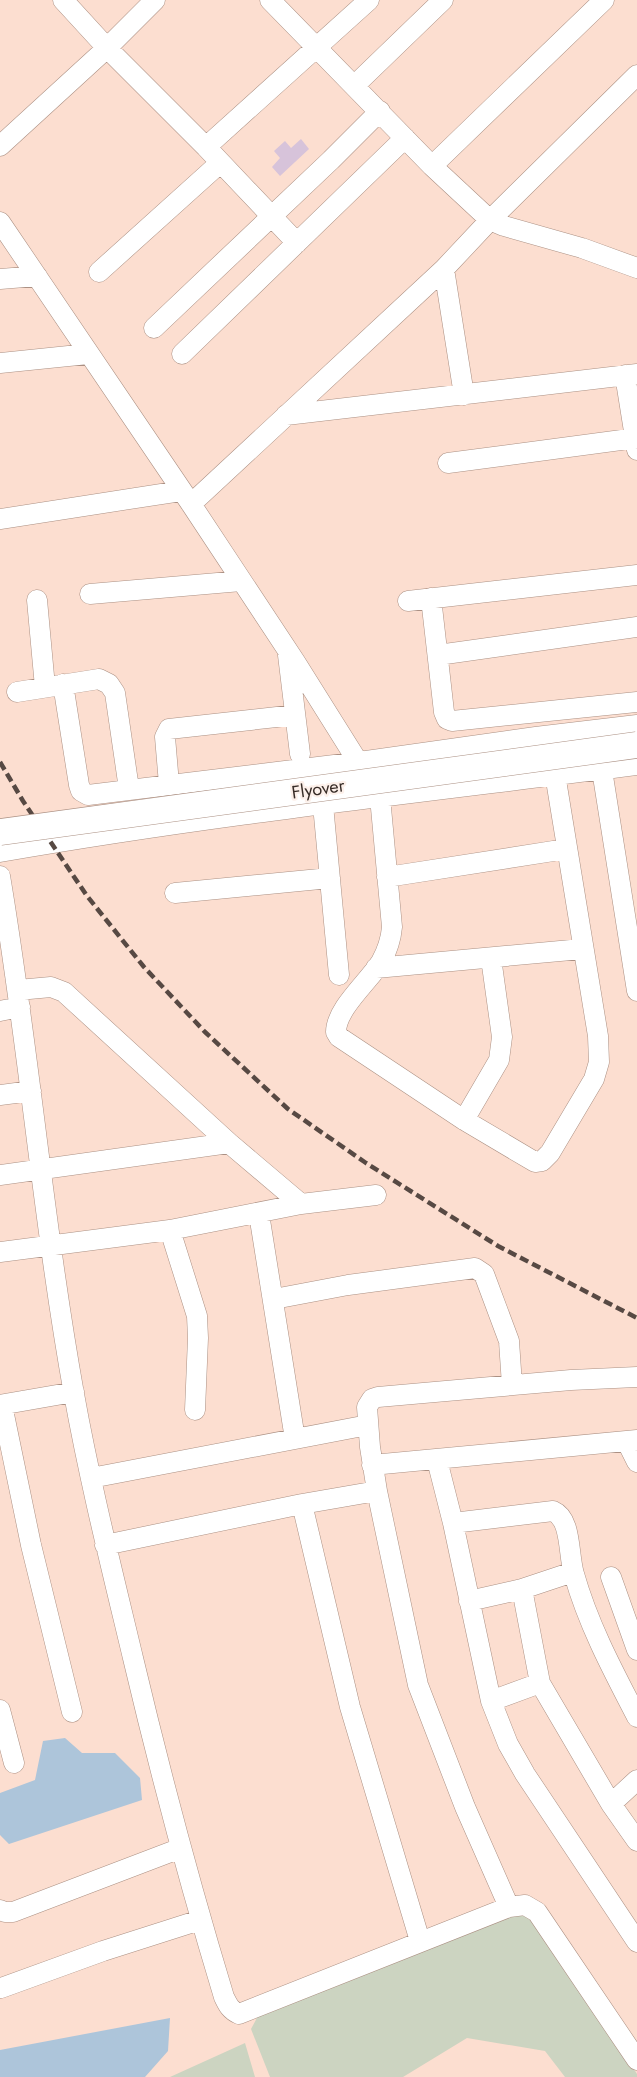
<svg xmlns="http://www.w3.org/2000/svg" width="637" height="2077" font-family="Jost,sans-serif">
  <style>
    .green { fill: #ccd4c1 }
    .water { fill: #adc5da }
    .building { fill: #d7c3da }
    .lines { fill: none; stroke-linecap: round; stroke-linejoin: round }
    .minor-casing { stroke: #ab9083; stroke-width: 21 }
    .minor { stroke: #fff; stroke-width: 20 }
    .rail { stroke: #574943; stroke-width: 4.5; stroke-dasharray: 9 4.5; stroke-linecap: butt }
    .major-bridge-casing { stroke: #ab9083; stroke-width: 27; stroke-linecap: butt }
    .major-bridge { stroke: #fff; stroke-width: 26 }
    .labels { text-anchor: middle; stroke-width: 4.5; stroke-linejoin: round; paint-order: stroke }
    .street-label { font-size: 18px; fill: #372c27; stroke: #fcf0ea }
  </style>
  <rect width="100%" height="100%" fill="#fcded0"/>
  <!-- green -->
  <path class="green" d="M 517,1911 L 535,1917 L 637,2074 L 637,2077 L 565,2077 L 545,2051 L 467,2038 L 403,2077 L 270,2077 L 251,2029 L 259,2014 Z
    M 245,2043 L 255,2077 L 170,2077 Z"/>
  <!-- water -->
  <path class="water" d="M 65,1738 L 82,1753 L 115,1753 L 140,1778 L 142,1800 L 9,1844 L 0,1835 L 0,1793 L 35,1780 L 43,1741 Z
    M 170,2018 L 168,2051 L 145,2077 L 0,2077 L 0,2050 Z"/>
  <!-- building -->
  <path class="building" d="M 301,139 L 309,149 L 280,176 L 272,167 L 280,158 L 274,151 L 285,141 L 291,148 Z"/>
  <g class="lines">
    <defs>
      <path id="minor" d="M 63,0 L 107,48 L 206,147 L 297,243
        M 270,0 L 432,166 L 490,220 L 504,226 L 582,248 L 637,268
        M 355,85 L 443,0
        M 0,146 L 107,48 L 155,0
        M 206,147 L 369,0
        M 432,166 L 604,0
        M 0,222 L 191,504 L 296,663 L 380,797 L 392,927 C 391,939 387,951 381,962 C 368,982 336,1009 336,1032 L 339,1037 L 464,1120 L 535,1162 L 542,1161 L 550,1153 L 594,1079 L 599,1062 L 598,1036 L 555,774
        M 444,269 L 464,395
        M 99,272 L 220,163
        M 0,279 L 37,276
        M 154,328 L 331,160 L 380,111
        M 182,354 L 405,138
        M 0,363 L 88,354
        M 625,375 L 637,450
        M 286,415 L 637,374
        M 448,463 L 637,438
        M 191,504 L 444,269 L 490,220 L 637,75
        M 0,519 L 181,491
        M 90,594 L 241,581
        M 431,598 L 444,712 L 447,719 L 452,721 L 637,702
        M 37,600 L 45,687
        M 408,601 L 637,575
        M 288,655 L 300,754
        M 438,655 L 637,627
        M 63,684 L 79,785 L 81,791 L 88,795 L 359,762 L 536,737 L 637,725
        M 17,692 L 99,679 L 109,684 L 115,693 L 129,789
        M 602,770 L 637,991
        M 169,784 L 165,737 L 169,729 L 295,715
        M 323,805 L 339,975
        M 0,852 C 211,815 425,792 637,765
        M 0,876 C 29,1048 43,1222 74,1394 C 90,1483 112,1570 133,1658 C 160,1772 190,1885 224,1997 C 228,2005 230,2010 239,2014 L 509,1907 L 525,1905 L 537,1912 L 637,2060
        M 387,877 L 566,849
        M 175,893 L 330,878
        M 376,968 L 582,949
        M 18,990 L 51,987 L 64,992 L 229,1143 L 301,1204
        M 0,1011 L 20,1007
        M 0,1095 L 31,1091
        M 464,1120 L 499,1060 L 502,1037 L 491,958
        M 0,1175 L 229,1143
        M 259,1214 L 295,1439
        M 170,1230 L 197,1316 L 198,1338 L 195,1410
        M 0,1252 L 170,1230 L 301,1204 L 376,1195
        M 274,1299 L 348,1285 L 475,1268 L 484,1274 L 509,1341 L 512,1385
        M 0,1405 L 74,1392
        M 2,1405 L 31,1545 L 72,1712
        M 627,1442 L 637,1462
        M 437,1460 L 453,1523 L 491,1701 L 508,1744 L 525,1774 L 637,1942
        M 372,1465 L 637,1440
        M 91,1478 L 368,1425
        M 302,1504 L 350,1707 L 420,1941
        M 453,1523 L 553,1511 C 572,1519 568,1555 574,1574 C 588,1624 613,1671 637,1717
        M 105,1545 L 302,1504 L 377,1491
        M 611,1577 L 637,1650
        M 522,1589 L 540,1683 L 611,1804 L 637,1841
        M 469,1601 L 522,1589 L 573,1572
        M 491,1701 L 540,1683
        M 0,1710 L 14,1763
        M 611,1804 L 637,1780
        M 509,1907 L 465,1807 L 418,1685 L 377,1491 L 370,1447 L 367,1407 L 372,1399 L 378,1397 L 571,1380 L 637,1377
        M 0,1910 L 5,1912 L 13,1912 L 181,1848
        M 1,1988 L 103,1951 L 200,1920"/>
    </defs>
    <!-- minor casing -->
    <use href="#minor" class="minor-casing"/>
    <!-- minor -->
    <use href="#minor" class="minor"/>
    <!-- rail -->
    <path class="rail" d="M 0,762 L 23,801 L 87,896 L 144,967 L 205,1032 L 288,1109 L 366,1163 L 498,1246 L 637,1318"/>
    <defs>
      <path id="major-bridge" d="M 0,832 L 637,745"/>
    </defs>
    <!-- major-bridge casing -->
    <use href="#major-bridge" class="major-bridge-casing"/>
    <!-- major-bridge -->
    <use href="#major-bridge" class="major-bridge"/>
  </g>
  <g class="labels">
    <!-- street labels -->
    <g class="street-label">
      <text transform="translate(318 789) rotate(-8)" y="6">Flyover</text>
    </g>
  </g>
</svg>
